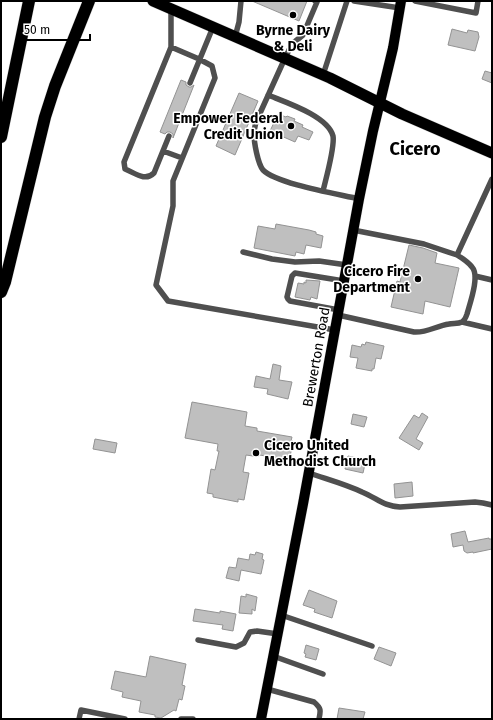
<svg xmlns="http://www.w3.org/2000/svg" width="493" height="720" font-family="'Fira Sans',sans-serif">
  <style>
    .building { fill: #bfbfbf; stroke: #939393 }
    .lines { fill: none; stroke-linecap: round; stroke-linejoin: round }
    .primary-casing { stroke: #dbdbdb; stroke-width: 11 }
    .trunk-casing { stroke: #dbdbdb; stroke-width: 12 }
    .motorway-casing { stroke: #dbdbdb; stroke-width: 13 }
    .service { stroke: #4f4f4f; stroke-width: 5.5 }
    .primary { stroke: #000; stroke-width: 10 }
    .trunk { stroke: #000; stroke-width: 11 }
    .motorway { stroke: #000; stroke-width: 12 }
    .poi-dot { fill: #000; stroke: #fff; stroke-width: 1.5 }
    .labels { text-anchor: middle; stroke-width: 3; stroke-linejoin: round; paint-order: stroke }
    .poi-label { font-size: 14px; font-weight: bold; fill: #000; stroke: #fff; text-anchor: end }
    .street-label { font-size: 14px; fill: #000; stroke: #fff }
    .district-label { font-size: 18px; font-weight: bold; fill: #000; stroke: #fff }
  </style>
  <rect width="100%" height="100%" fill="#fff"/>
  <!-- building -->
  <path class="building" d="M 252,1 L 307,1 L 299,21 Z
    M 452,29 L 467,33 L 468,30 L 478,32 L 479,37 L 475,51 L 448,45 Z
    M 485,71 L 492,73 L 492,83 L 482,79 Z
    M 181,80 L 186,82 L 186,85 L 189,87 L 191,87 L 194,85 L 173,138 L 173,134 L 170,132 L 167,132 L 165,134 L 160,132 Z
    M 239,93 L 258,101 L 235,155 L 216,146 Z
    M 278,114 L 286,117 L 287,116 L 295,119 L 294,121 L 303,125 L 302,127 L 313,132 L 309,140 L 298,136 L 295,142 L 270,131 Z
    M 276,224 L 309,230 L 316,232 L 316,234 L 323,236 L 321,248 L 306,245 L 304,254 L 296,252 L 295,256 L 254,248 L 258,226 L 275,229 Z
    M 409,245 L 423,248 L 437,253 L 435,263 L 459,268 L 450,307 L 425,301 L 423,314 L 391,307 L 397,281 L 400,282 Z
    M 306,280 L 320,281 L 317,299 L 311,297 L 310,300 L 295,297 L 298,283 L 304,284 L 304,282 L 306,283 Z
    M 366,342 L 384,346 L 381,359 L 376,358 L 374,369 L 372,369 L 372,371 L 356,368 L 358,358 L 350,357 L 352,345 L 361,347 L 362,344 L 365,345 Z
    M 273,364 L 281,366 L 279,380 L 292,382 L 288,399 L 267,394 L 268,389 L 254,387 L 256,376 L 270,379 Z
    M 192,402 L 247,412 L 245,426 L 257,428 L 257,431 L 292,437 L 291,441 L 293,441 L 290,457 L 288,457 L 288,460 L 254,454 L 253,456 L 246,455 L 243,472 L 249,473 L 244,500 L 238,499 L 238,502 L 213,497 L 213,494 L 207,493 L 211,469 L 215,470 L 219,451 L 217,451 L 218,444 L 185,438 Z
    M 422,413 L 428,417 L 416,439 L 423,443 L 419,450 L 399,438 L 414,415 L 419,418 Z
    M 353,414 L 367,417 L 364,427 L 351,424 Z
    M 95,439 L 117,443 L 115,453 L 93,449 Z
    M 348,456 L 366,460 L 363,473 L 345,469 Z
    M 412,482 L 413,496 L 395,498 L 394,484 Z
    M 465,531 L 468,542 L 489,538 L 489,539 L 492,539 L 492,549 L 473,553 L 473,552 L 467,553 L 464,551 L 463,545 L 453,547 L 451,534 Z
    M 256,552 L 263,554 L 262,559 L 264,560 L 261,574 L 241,570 L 239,581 L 226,578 L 229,567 L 236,568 L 238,558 L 249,560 L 250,554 L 255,555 Z
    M 309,590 L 337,601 L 332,618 L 314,612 L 315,609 L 303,605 Z
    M 246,594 L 257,597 L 255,611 L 252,609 L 252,614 L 239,613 L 241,596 L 246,597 Z
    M 195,609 L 220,613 L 220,611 L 236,614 L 233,631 L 222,629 L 223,625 L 193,621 Z
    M 306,645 L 319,649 L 316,660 L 305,657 L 306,654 L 304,653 Z
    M 379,647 L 396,653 L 391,666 L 374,659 Z
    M 150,656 L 186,664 L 182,685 L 185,686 L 182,700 L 179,699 L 176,711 L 174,710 L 161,718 L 155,717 L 155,715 L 139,712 L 141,701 L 122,697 L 123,692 L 111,689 L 115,671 L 146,677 Z
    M 339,708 L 365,712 L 363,719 L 337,719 Z"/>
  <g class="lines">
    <defs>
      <path id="primary" d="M 261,719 L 303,504 L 359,199 L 373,131 L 393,48 L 401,1"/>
      <path id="trunk" d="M 153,1 L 330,78 L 402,114 L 492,153"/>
      <path id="motorway" d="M 1,137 L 29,1
        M 1,292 L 5,282 L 45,117 L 55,86 L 89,1"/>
    </defs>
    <!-- primary casing -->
    <use href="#primary" class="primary-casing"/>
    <!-- trunk casing -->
    <use href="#trunk" class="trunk-casing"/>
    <!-- motorway casing -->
    <use href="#motorway" class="motorway-casing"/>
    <!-- service -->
    <path class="service" d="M 315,1 L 317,2 L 303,35 L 292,44 L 285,58 L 256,122 C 255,126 254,131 254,134 C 254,143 258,164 263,170 C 277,184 338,194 359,199
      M 354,1 L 400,8
      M 415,1 L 476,13 L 478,1
      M 235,37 L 239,22 L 241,1
      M 171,47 L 199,59 L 212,66 L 215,78 L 173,181 L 173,206 L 156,285 L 168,301 L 335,330
      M 323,75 L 347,1
      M 190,83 L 213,27
      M 268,95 C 285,102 328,116 333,136 C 335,147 326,178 323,191
      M 169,136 L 154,173 C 145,182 135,173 125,169 L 124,162 L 171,47 L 171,9
      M 163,151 L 182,158
      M 353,230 L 424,244 L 457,255 L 492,179
      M 243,252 L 272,259 L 295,262 L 319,261 L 347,265
      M 475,276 L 492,280
      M 339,310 L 290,301 L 288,299 L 287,297 L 292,276 L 295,273 L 344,281
      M 338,315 L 414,332 C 427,333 436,326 449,324 C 453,323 458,324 462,322 C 465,320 466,317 467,314 C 470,303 480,276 472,267 C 468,262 462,258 457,255
      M 462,322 L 492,329
      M 309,473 C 326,479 345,484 362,492 C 377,498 383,506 400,507 L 475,502 L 483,503 L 492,505
      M 281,615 L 372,646
      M 198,640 L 236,647 L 244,643 L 250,632 L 257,631 L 278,634
      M 273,656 L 323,674
      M 267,689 L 314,702 C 321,708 321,710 319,719
      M 79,719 L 81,710 L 125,719
      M 181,719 L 193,719"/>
    <!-- primary -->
    <use href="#primary" class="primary"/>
    <!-- trunk -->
    <use href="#trunk" class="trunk"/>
    <!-- motorway -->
    <use href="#motorway" class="motorway"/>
  </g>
  <!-- markers -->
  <g class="poi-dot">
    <circle cx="293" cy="15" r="4"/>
    <circle cx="291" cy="126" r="4"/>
    <circle cx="418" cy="279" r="4"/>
    <circle cx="256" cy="453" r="4"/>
  </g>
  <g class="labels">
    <!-- poi labels -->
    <g class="poi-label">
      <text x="293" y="35" text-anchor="middle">Byrne Dairy<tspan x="293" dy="16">&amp; Deli</tspan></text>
      <text x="283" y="123">Empower Federal<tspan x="283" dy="16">Credit Union</tspan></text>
      <text x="410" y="276">Cicero Fire<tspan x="410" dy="16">Department</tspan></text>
      <text x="264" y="450" text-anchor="start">Cicero United<tspan x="264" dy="16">Methodist Church</tspan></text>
    </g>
    <!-- street labels -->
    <g class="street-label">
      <text transform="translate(316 357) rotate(-80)" y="5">Brewerton Road</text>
    </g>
    <!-- district labels -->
    <g class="district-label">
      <text x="415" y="155">Cicero</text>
    </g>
  </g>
  <!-- border -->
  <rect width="493" height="720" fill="none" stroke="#000000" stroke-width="4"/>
  <!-- scale -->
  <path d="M18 34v6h72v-6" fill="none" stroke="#000000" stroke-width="2"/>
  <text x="24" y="34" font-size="12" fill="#000000" stroke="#ffffff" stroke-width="3" paint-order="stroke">50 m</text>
</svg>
